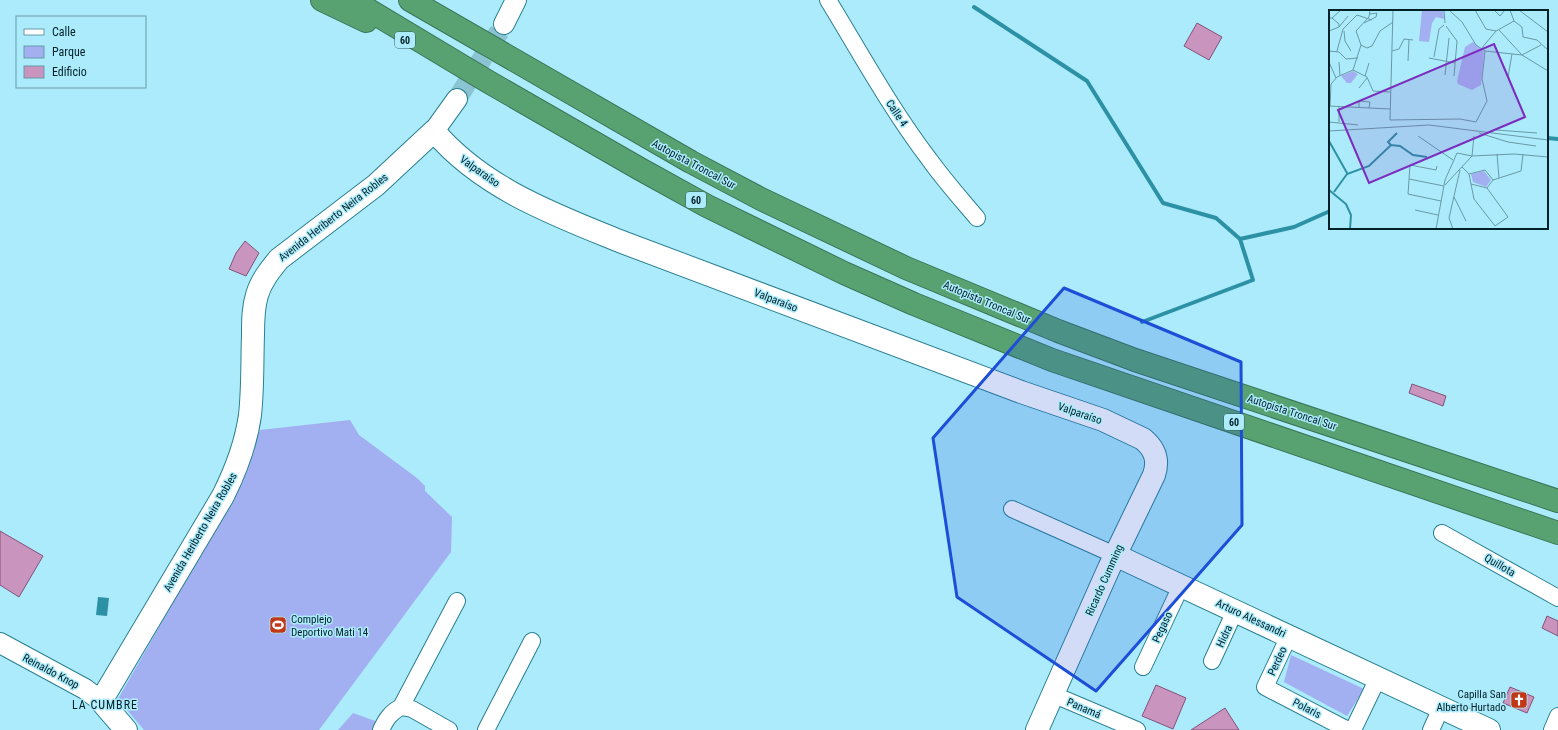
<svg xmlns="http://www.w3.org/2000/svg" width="1558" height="730" font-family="'Roboto Condensed',sans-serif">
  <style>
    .green { fill: #a2b0f2 }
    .water { fill: #2d91a5 }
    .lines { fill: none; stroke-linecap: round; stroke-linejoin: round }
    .stream { stroke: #2d91a5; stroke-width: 4 }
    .building { fill: #c994bd; stroke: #83537a }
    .tertiary-tunnel { stroke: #8ac3d1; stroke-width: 20; stroke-dasharray: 20 10; stroke-linecap: butt }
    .minor-casing { stroke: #2a8092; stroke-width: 18 }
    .tertiary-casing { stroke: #2a8092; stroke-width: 22 }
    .secondary-casing { stroke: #2a8092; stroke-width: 24 }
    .motorway-casing { stroke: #397558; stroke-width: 24 }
    .minor { stroke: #fff; stroke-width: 16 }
    .tertiary { stroke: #fff; stroke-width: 20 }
    .secondary { stroke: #fff; stroke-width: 22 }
    .motorway { stroke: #58a272; stroke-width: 22 }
    .marked { fill: #1d4ed8; fill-opacity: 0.2; stroke: #1d4ed8; stroke-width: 3; stroke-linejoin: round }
    .labels { text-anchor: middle; stroke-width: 3; stroke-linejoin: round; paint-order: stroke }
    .shield { fill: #acebfb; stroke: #345e67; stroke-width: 1 }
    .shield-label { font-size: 10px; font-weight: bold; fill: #002128 }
    .street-label { font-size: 11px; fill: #002128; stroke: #acebfb }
    .poi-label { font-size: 11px; fill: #002128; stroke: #acebfb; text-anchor: start }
    .neighbourhood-label { font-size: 12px; letter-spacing: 1px; fill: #002128; stroke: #acebfb }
    .inset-river { fill: none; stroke: #2d91a5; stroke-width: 2 }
    .inset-road { fill: none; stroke: #679aa7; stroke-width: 1 }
    .view { fill: #7b2cbf; fill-opacity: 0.15; stroke: #7b2cbf; stroke-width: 2 }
    .inset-edge { fill: none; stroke: #002128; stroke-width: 2 }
  </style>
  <rect width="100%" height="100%" fill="#acebfb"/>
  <!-- green -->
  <path class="green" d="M 350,420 L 359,435 L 417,478 L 425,486 L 425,491 L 452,517 L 451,552 L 319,730 L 144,730 L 118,699 L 240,485 L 260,430 Z
    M 1291,655 L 1364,689 L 1347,716 L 1284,682 Z
    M 353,713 L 378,722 L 373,730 L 338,730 Z"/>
  <!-- water -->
  <path class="water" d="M 98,597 L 109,598 L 107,616 L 96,615 Z"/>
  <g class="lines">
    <!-- stream -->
    <path class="stream" d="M 974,7 L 1087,81 L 1163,203 L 1216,218 L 1240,239 L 1253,280 L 1142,322
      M 1547,138 L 1558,139
      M 1240,239 L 1294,227 L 1330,211"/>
  </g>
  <!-- building -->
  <path class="building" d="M 1197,23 L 1222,37 L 1209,60 L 1184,46 Z
    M 245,241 L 259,253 L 246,276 L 229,269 L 236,253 Z
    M 1412,384 L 1446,396 L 1443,406 L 1409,393 Z
    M 0,531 L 43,556 L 19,597 L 0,585 Z
    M 1547,616 L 1558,621 L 1558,636 L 1542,628 Z
    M 1156,685 L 1186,698 L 1173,729 L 1142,716 Z
    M 1510,687 L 1534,697 L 1527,713 L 1503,703 Z
    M 1225,708 L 1239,730 L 1191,730 Z"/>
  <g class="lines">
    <!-- tertiary-tunnel -->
    <path class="tertiary-tunnel" d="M 457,99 L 504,24"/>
    <defs>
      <path id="minor" d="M 828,0 C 861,54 891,109 929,159 C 944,180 961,199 977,218
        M 1012,509 L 1115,555
        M 1442,533 L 1558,598
        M 1289,636 L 1265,687 L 1348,730
        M 1212,661 L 1235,611
        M 1143,667 L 1181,586
        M 1052,694 L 1137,730
        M 401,707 L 457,601
        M 401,707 L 412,709 L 449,730
        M 381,730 C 386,719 391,712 401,707
        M 486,730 L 532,641
        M 1353,730 L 1378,678
        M 1431,730 L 1441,708
        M 1552,730 L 1558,716"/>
      <path id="tertiary" d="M 504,24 L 516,0
        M 434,131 L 457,99
        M 0,643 L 85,689 L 101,701"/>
      <path id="secondary" d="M 1115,555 L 1489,730
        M 126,730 L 101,701 L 223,496 C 236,470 246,444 250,415 C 253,388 252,361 253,335 C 253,321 253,308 257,295 C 261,281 270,270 279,259 L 376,185 L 434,131 C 482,188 555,215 622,242 L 1021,392 L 1103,420 L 1143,439 C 1155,449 1159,460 1154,475 L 1109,568 L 1037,730"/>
      <path id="motorway" d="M 322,0 L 366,21
        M 352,0 L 487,81 L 640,169 L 707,206 L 844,273 L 914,304 L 1052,360 L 1558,533
        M 410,0 L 691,162 L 761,199 L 906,268 L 1058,331 L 1135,360 L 1558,501"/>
    </defs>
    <!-- minor casing -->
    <use href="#minor" class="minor-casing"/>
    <!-- tertiary casing -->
    <use href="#tertiary" class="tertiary-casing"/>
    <!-- secondary casing -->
    <use href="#secondary" class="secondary-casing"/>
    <!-- motorway casing -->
    <use href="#motorway" class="motorway-casing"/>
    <!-- minor -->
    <use href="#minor" class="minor"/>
    <!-- tertiary -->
    <use href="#tertiary" class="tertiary"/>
    <!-- secondary -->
    <use href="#secondary" class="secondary"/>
    <!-- motorway -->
    <use href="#motorway" class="motorway"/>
  </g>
  <!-- marked area -->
  <path class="marked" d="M 1064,288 L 1241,362 L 1242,525 L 1096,691 L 957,597 L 933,438 Z"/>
  <!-- icons -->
  <defs>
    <symbol id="stadium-square" viewBox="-11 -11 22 22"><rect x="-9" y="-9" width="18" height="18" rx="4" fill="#c23816" stroke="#acebfb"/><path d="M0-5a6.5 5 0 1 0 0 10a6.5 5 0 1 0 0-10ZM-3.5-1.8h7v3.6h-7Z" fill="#fff"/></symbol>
    <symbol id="church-square" viewBox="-11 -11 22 22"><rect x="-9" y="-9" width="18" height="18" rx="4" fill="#c23816" stroke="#acebfb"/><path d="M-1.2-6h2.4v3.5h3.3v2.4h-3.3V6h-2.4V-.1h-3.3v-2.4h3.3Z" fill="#fff"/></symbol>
  </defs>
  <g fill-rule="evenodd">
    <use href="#stadium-square" x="268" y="615" width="20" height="20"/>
    <use href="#church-square" x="1509" y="690" width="20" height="20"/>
  </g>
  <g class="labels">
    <!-- shield labels -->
    <g class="shield">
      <rect x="395" y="32" width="20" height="16" rx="3"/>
      <rect x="686" y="192" width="20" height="16" rx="3"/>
      <rect x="1224" y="414" width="20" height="16" rx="3"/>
    </g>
    <g class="shield-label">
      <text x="405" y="44">60</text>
      <text x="696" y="204">60</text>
      <text x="1234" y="426">60</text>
    </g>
    <!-- street labels -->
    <g class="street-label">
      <text transform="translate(897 113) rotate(56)" y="4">Calle 4</text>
      <text transform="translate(694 164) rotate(28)" y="4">Autopista Troncal Sur</text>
      <text transform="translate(480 171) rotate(35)" y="4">Valparaíso</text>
      <text transform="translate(333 217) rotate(-38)" y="4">Avenida Heriberto Neira Robles</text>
      <text transform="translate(776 300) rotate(21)" y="4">Valparaíso</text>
      <text transform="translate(987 302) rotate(23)" y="4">Autopista Troncal Sur</text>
      <text transform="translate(1292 412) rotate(18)" y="4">Autopista Troncal Sur</text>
      <text transform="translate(1080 413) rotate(19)" y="4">Valparaíso</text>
      <text transform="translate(200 532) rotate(-60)" y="4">Avenida Heriberto Neira Robles</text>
      <text transform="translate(1500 565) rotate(30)" y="4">Quillota</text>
      <text transform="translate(1104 580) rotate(-66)" y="4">Ricardo Cumming</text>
      <text transform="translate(1251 618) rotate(25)" y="4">Arturo Alessandri</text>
      <text transform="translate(1162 627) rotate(-65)" y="4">Pegaso</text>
      <text transform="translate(1224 636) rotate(-65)" y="4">Hidra</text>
      <text transform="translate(1277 661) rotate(-65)" y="4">Perdeo</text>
      <text transform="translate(51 671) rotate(28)" y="4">Reinaldo Knop</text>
      <text transform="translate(1084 708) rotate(23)" y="4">Panamá</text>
      <text transform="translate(1307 708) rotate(27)" y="4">Polaris</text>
    </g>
    <!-- poi labels -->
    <g class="poi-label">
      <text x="291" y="623">Complejo<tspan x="291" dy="13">Deportivo Mati 14</tspan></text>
      <text x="1506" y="698" text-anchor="end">Capilla San<tspan x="1506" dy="13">Alberto Hurtado</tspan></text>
    </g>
    <!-- neighbourhood labels -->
    <g class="neighbourhood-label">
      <text x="105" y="709">LA CUMBRE</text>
    </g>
  </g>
  <!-- overview -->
  <g transform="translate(1329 10)">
    <rect width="219" height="219" fill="#acebfb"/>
    <path d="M 93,0 L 114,0 L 115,9 L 107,7 L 103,13 L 100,32 L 90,31 ZM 144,32 L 155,42 L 152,75 L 143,80 L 129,74 L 128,71 L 136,37 ZM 24,61 L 29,64 L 22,73 L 18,73 L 12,66 ZM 155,161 L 162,170 L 157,177 L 144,172 L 142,164 Z" fill="#a2b0f2"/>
    <path class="inset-river" d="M 0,131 L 18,163M 62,135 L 59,132 L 68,123M 0,180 L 17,194 L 22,205 L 21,219M 5,182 L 18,164 L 40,156 L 62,135 L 71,136 L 84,145 L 98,147"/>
    <path class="inset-road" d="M 64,0 L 61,110 L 131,109 L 147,112 L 158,91 L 153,69 L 156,41 L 147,35 L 133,12 L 120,0M 115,0 L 116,13M 146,0 L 157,19 L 167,21M 165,0 L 171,6 L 176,0M 181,0 L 185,11 L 193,17 L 194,27 L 208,30 L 219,40M 190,0 L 219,22M 0,8 L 3,8 L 10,14 L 10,17 L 0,21M 3,8 L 12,0M 35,13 L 47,7 L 48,3 L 41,4M 117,16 L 128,31 L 125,66M 10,17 L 19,6M 170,20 L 193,45 L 212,35M 15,21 L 16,31 L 22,41M 32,35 L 38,38 L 43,36 L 51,21 L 64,12M 152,39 L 167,21 L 185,11M 0,41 L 10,42 L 17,49 L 29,48M 8,41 L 14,19 L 28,5 L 43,10M 63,41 L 70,39 L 75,29 L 84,30M 156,41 L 193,45 L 219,61M 105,47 L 110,19 L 115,15M 100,48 L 126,53M 79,51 L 80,30M 0,52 L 7,68M 10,52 L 11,65M 24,60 L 38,67 L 44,81 L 61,82M 116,65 L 120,28M 36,66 L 40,53M 179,67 L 183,44M 30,78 L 38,68M 0,96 L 61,99M 1,96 L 2,74 L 8,67 L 24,60 L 32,35 L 27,21 L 40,7 L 41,0M 30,97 L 30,91 L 41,92 L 40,98M 0,112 L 29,115M 10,112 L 10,97M 167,120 L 208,123M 0,121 L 100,115 L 219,130M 150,123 L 179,132 L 207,136M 89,126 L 124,150M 168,144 L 170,168M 143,146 L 145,126M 108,156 L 107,160 L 81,155 L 79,184 L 112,191M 133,157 L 140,164 L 145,189 L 166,216 L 179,207 L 158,178 L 142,174M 140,164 L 156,160 L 164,170M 80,169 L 115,176M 116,175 L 143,146M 158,178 L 164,170 L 192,161 L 194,144M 125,187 L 137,211M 86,200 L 109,205M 107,219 L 116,170 L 128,143 L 143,146 L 185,144 L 219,147M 124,219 L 120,208 L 131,160"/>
    <path class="view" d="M 165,34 L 196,107 L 40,173 L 9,100 Z"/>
    <rect width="219" height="219" class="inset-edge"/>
  </g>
  <!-- legend -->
  <rect x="16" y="16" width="130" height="72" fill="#acebfb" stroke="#679aa7"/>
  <rect x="24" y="29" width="20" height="6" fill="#ffffff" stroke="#679aa7"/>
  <text x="52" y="36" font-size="12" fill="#002128">Calle</text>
  <rect x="24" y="46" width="20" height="12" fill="#a2b0f2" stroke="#679aa7"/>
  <text x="52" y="56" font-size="12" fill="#002128">Parque</text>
  <rect x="24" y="66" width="20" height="12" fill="#c994bd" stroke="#679aa7"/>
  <text x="52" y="76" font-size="12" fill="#002128">Edificio</text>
</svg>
